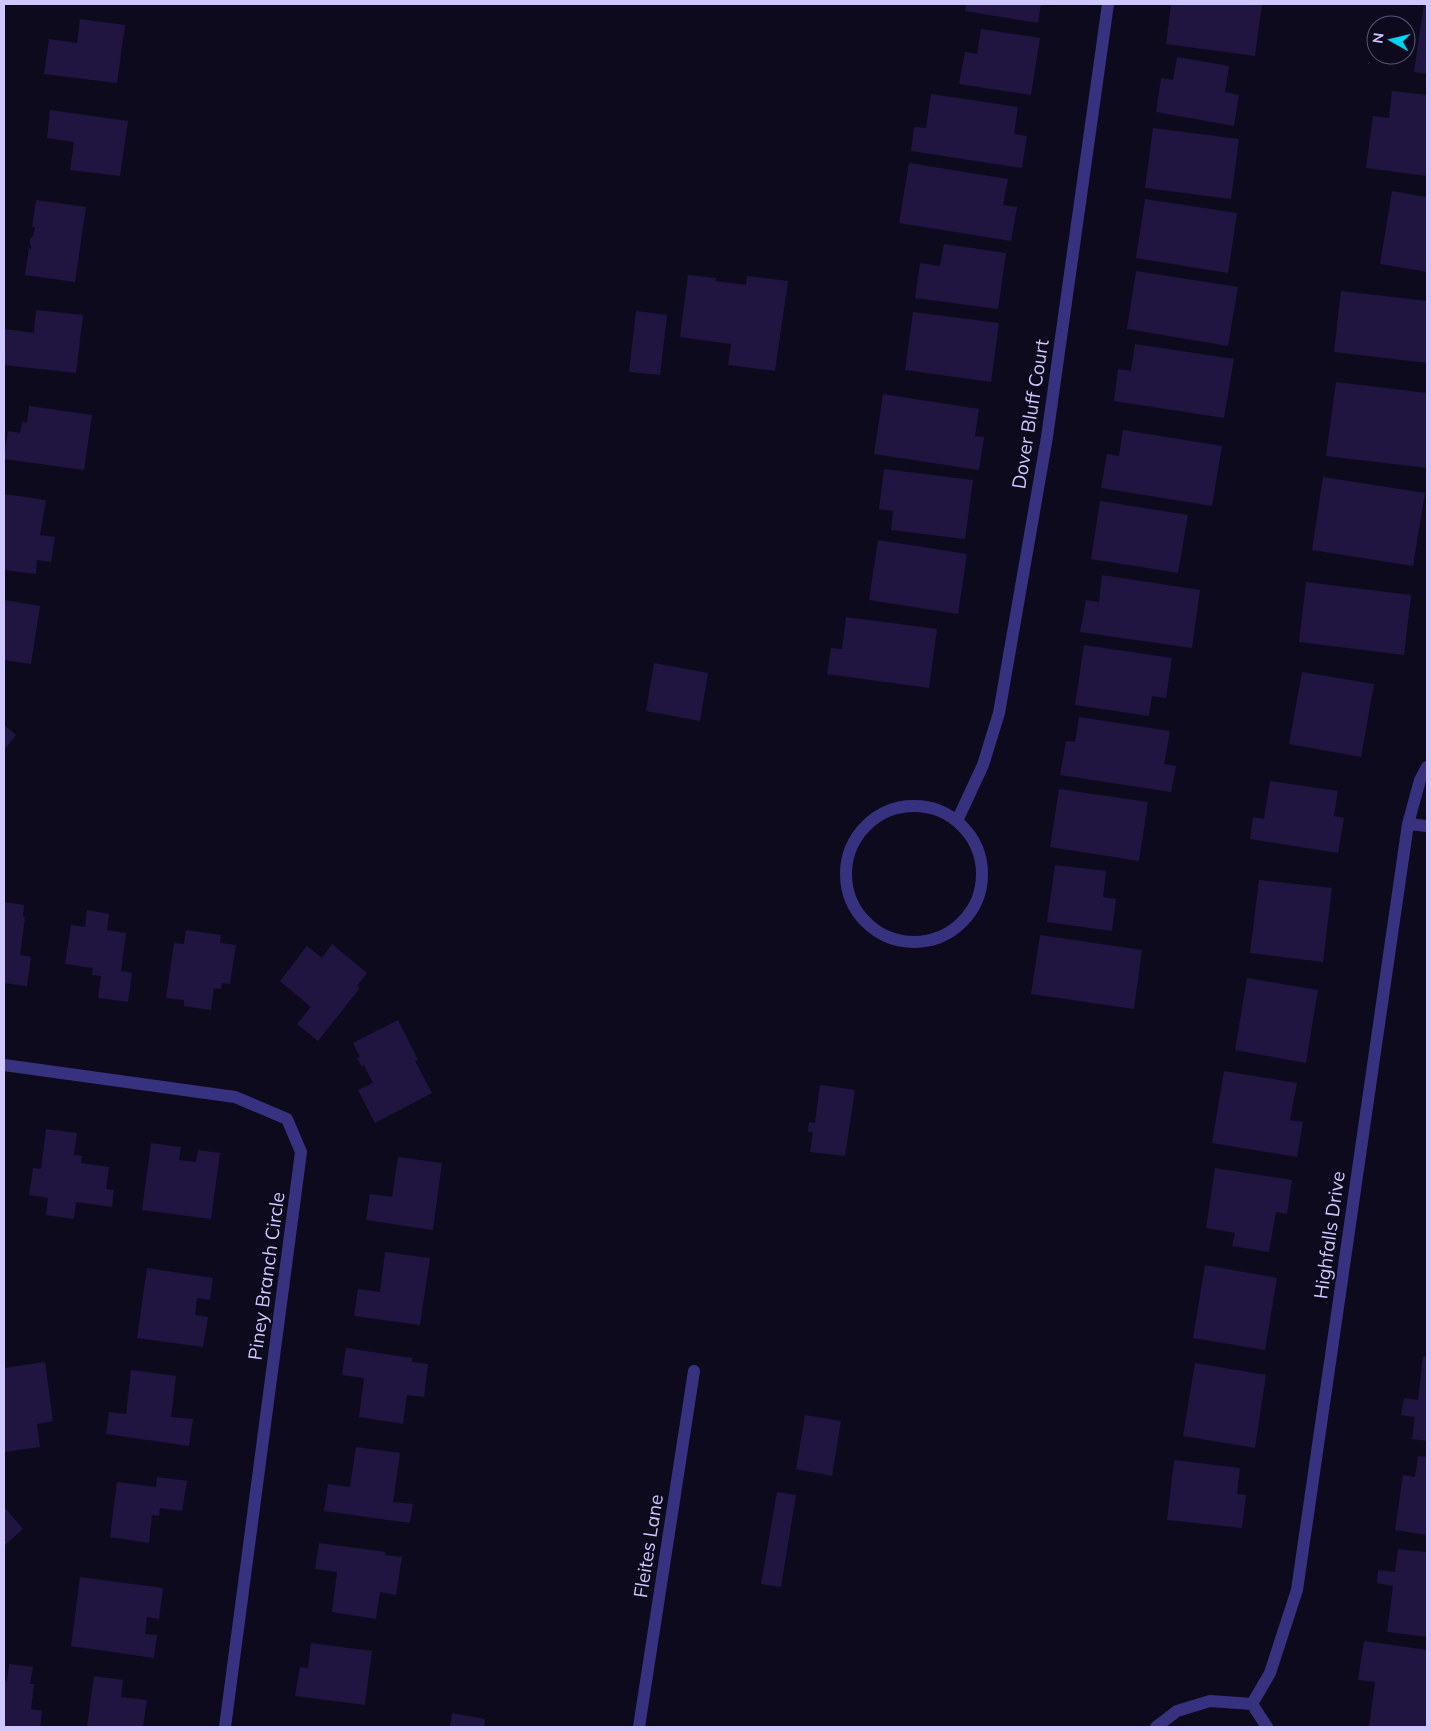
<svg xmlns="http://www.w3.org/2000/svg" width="1431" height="1731" font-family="Mulish,sans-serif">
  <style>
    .building { fill: #1f1540 }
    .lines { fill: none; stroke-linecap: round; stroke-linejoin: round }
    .minor { stroke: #373280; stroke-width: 12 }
    .labels { text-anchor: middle; stroke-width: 4; stroke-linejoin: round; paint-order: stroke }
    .street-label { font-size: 19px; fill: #cfc7ff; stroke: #0e0a1e }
  </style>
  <rect width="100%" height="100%" fill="#0e0a1e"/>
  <!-- building -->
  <path class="building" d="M 966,4 L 1041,4 L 1038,23 L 965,11 Z
    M 1171,4 L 1262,4 L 1255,56 L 1166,44 Z
    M 1424,4 L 1427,4 L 1427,74 L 1414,72 Z
    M 80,19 L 125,25 L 117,83 L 44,74 L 49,39 L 77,43 Z
    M 981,29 L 1040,38 L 1031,95 L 959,84 L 965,52 L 977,54 Z
    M 1177,57 L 1229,66 L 1225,92 L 1239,95 L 1234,126 L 1156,112 L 1161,78 L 1173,80 Z
    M 1392,91 L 1427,95 L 1427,176 L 1366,168 L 1373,116 L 1389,118 Z
    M 931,94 L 1018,107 L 1014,134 L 1027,136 L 1022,168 L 911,151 L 914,127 L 926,128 Z
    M 50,110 L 128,121 L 120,176 L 70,170 L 74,142 L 47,138 Z
    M 1153,128 L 1239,139 L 1231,199 L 1145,188 Z
    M 909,163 L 1008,179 L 1003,205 L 1017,207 L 1011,241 L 899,223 Z
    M 1392,191 L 1427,197 L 1427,272 L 1380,264 Z
    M 1145,199 L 1237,213 L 1228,273 L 1136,258 Z
    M 36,200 L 86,207 L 75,282 L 25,275 L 29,248 L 32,249 L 30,244 L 30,239 L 33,236 L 35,227 L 32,227 Z
    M 944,244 L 1006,253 L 998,309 L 915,298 L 920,263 L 940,266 Z
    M 1136,271 L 1238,287 L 1228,346 L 1127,329 Z
    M 688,275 L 716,278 L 715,281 L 746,285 L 747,276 L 788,281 L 775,371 L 728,365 L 731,344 L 680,337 Z
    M 1341,291 L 1427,301 L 1427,363 L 1334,352 Z
    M 36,310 L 83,315 L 76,373 L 4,365 L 5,329 L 34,333 Z
    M 636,311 L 667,315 L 660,375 L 629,372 Z
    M 913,312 L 999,323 L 991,382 L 905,370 Z
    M 1135,344 L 1234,359 L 1224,418 L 1114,401 L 1118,369 L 1131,371 Z
    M 1336,382 L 1427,393 L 1427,468 L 1326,456 Z
    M 883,394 L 979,409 L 975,436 L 984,437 L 979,470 L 874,454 Z
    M 29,406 L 92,415 L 84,470 L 4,459 L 8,431 L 20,433 L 22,422 L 27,423 Z
    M 1123,430 L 1222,446 L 1212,506 L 1101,488 L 1107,454 L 1119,456 Z
    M 884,469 L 973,480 L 965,539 L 891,530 L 893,511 L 879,509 Z
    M 1323,477 L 1425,493 L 1413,566 L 1312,550 Z
    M 4,494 L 46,500 L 40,535 L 55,537 L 51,562 L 37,560 L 36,574 L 4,570 Z
    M 1100,501 L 1188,515 L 1178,573 L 1091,559 Z
    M 878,540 L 967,554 L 958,614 L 869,600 Z
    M 1102,575 L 1200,590 L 1192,648 L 1080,632 L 1086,600 L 1099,602 Z
    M 1306,582 L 1411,595 L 1404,655 L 1299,642 Z
    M 4,600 L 40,606 L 31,664 L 4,660 Z
    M 846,617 L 937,629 L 929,688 L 827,674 L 831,648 L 842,649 Z
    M 1084,645 L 1172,658 L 1166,698 L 1152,696 L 1149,716 L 1075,705 Z
    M 654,663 L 708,673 L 700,721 L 646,711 Z
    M 1302,672 L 1374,684 L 1361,757 L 1289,744 Z
    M 1079,717 L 1170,731 L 1164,764 L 1176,766 L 1171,792 L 1060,775 L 1066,741 L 1075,742 Z
    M 4,725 L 16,735 L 4,750 Z
    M 1270,781 L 1338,791 L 1334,816 L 1344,818 L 1338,853 L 1250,839 L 1253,817 L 1264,819 Z
    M 1059,789 L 1148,802 L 1139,861 L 1050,847 Z
    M 1055,865 L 1106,871 L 1103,897 L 1116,899 L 1112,931 L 1047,922 Z
    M 1259,880 L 1332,888 L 1323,962 L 1250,953 Z
    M 4,902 L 24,905 L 23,916 L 25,917 L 20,955 L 31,957 L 27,986 L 4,983 Z
    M 87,910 L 109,914 L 107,930 L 126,933 L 121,971 L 132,973 L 128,1002 L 98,998 L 101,976 L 92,975 L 93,968 L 65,964 L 71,925 L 85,927 Z
    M 186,930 L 221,935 L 220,943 L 236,945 L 230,984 L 222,983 L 221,989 L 214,988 L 211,1010 L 184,1006 L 184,1000 L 166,998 L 174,943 L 184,944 Z
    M 1040,935 L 1142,950 L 1134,1009 L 1031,994 Z
    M 332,944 L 367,973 L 357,986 L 360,988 L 318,1041 L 297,1024 L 311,1007 L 280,981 L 307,946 L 322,958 Z
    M 1247,978 L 1318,990 L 1306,1063 L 1235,1050 Z
    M 398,1020 L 418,1060 L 415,1061 L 432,1093 L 375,1123 L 358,1090 L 373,1083 L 364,1065 L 362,1067 L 357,1058 L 360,1057 L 353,1043 Z
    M 1224,1071 L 1297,1083 L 1290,1120 L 1303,1122 L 1297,1157 L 1212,1143 Z
    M 820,1085 L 855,1090 L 845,1156 L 810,1152 L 813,1132 L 808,1132 L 809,1122 L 815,1123 Z
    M 46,1129 L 77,1133 L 74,1155 L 82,1156 L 81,1163 L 109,1167 L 106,1189 L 114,1190 L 112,1207 L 76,1202 L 74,1219 L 46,1215 L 48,1198 L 29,1195 L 33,1168 L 41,1169 Z
    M 151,1143 L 181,1147 L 179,1160 L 196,1162 L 198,1150 L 220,1153 L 211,1219 L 142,1210 Z
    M 398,1157 L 442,1163 L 433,1230 L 366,1220 L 370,1194 L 392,1197 Z
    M 1215,1168 L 1292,1180 L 1287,1214 L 1276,1212 L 1269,1252 L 1232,1246 L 1235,1233 L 1206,1228 Z
    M 385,1252 L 430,1258 L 420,1325 L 354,1316 L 358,1289 L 380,1292 Z
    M 1205,1265 L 1277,1278 L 1265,1350 L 1193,1338 Z
    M 147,1268 L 213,1278 L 210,1300 L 197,1298 L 195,1315 L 208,1317 L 203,1347 L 137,1338 Z
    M 346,1348 L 412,1358 L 412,1362 L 428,1364 L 424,1397 L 407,1395 L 403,1424 L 359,1417 L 364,1378 L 342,1375 Z
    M 1423,1356 L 1427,1357 L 1427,1441 L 1412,1439 L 1415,1417 L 1401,1415 L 1404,1398 L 1418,1400 Z
    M 45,1362 L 53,1421 L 37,1424 L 40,1447 L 4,1452 L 4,1368 Z
    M 1195,1363 L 1266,1375 L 1255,1448 L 1183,1436 Z
    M 131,1370 L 176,1376 L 171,1417 L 193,1419 L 189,1446 L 106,1434 L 109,1412 L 126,1414 Z
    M 805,1415 L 841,1421 L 832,1476 L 796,1469 Z
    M 356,1447 L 400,1453 L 393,1502 L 413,1504 L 410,1523 L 324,1511 L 328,1484 L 350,1487 Z
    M 1418,1456 L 1427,1457 L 1427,1535 L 1395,1530 L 1403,1475 L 1415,1477 Z
    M 1174,1460 L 1240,1468 L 1237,1494 L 1246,1495 L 1242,1528 L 1167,1520 Z
    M 157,1477 L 187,1481 L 182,1511 L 160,1508 L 159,1516 L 152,1515 L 149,1543 L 110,1537 L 117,1482 L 156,1487 Z
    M 777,1492 L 796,1495 L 781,1587 L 761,1584 Z
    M 4,1507 L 23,1529 L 4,1546 Z
    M 319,1543 L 385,1552 L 385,1555 L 402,1557 L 396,1595 L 380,1592 L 376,1619 L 332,1612 L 337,1572 L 315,1569 Z
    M 1398,1549 L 1427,1552 L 1427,1637 L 1387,1632 L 1393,1586 L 1377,1583 L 1378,1570 L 1395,1572 Z
    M 80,1577 L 163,1588 L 159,1619 L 147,1617 L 145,1634 L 157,1635 L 154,1658 L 71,1646 Z
    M 1364,1641 L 1427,1650 L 1427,1727 L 1369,1726 L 1375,1682 L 1358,1680 Z
    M 311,1643 L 372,1651 L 365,1705 L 295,1696 L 300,1667 L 308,1668 Z
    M 9,1664 L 33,1667 L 30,1684 L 34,1684 L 31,1709 L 42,1711 L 40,1727 L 4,1727 L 4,1680 L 7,1681 Z
    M 94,1676 L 123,1680 L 121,1697 L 147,1700 L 143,1727 L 87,1727 Z
    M 452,1713 L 485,1719 L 484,1727 L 450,1727 Z"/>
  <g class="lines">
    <!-- minor -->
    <path class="minor" d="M846 874a68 68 0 1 1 136 0a68 68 0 1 1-136 0Z
      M 957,821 L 983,765 L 999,713 L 1047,437 L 1108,4
      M 1408,824 L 1427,826
      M 4,1065 L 235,1097 L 287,1119 L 301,1152 L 225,1727
      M 1252,1704 L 1270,1673 L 1297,1590 L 1408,824 L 1420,780 L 1427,767
      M 1252,1704 L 1267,1727
      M 639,1727 L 694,1371
      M 1156,1727 L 1177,1711 L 1210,1701 L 1252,1704"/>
  </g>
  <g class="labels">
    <!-- street labels -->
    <g class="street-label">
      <text transform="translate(1030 414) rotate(-81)" y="7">Dover Bluff Court</text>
      <text transform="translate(1329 1235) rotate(-82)" y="7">Highfalls Drive</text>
      <text transform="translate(266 1276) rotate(-82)" y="7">Piney Branch Circle</text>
      <text transform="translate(648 1546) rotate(-81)" y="7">Fleites Lane</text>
    </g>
  </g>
  <!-- border -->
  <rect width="1431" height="1731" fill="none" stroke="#cfc7ff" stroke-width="10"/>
  <!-- north arrow -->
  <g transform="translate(1391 40) rotate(278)"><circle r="24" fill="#0e0a1e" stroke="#5b5678"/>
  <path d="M0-4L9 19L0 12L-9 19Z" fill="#00d2f2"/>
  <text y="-8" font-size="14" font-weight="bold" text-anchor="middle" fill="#cfc7ff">N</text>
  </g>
</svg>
